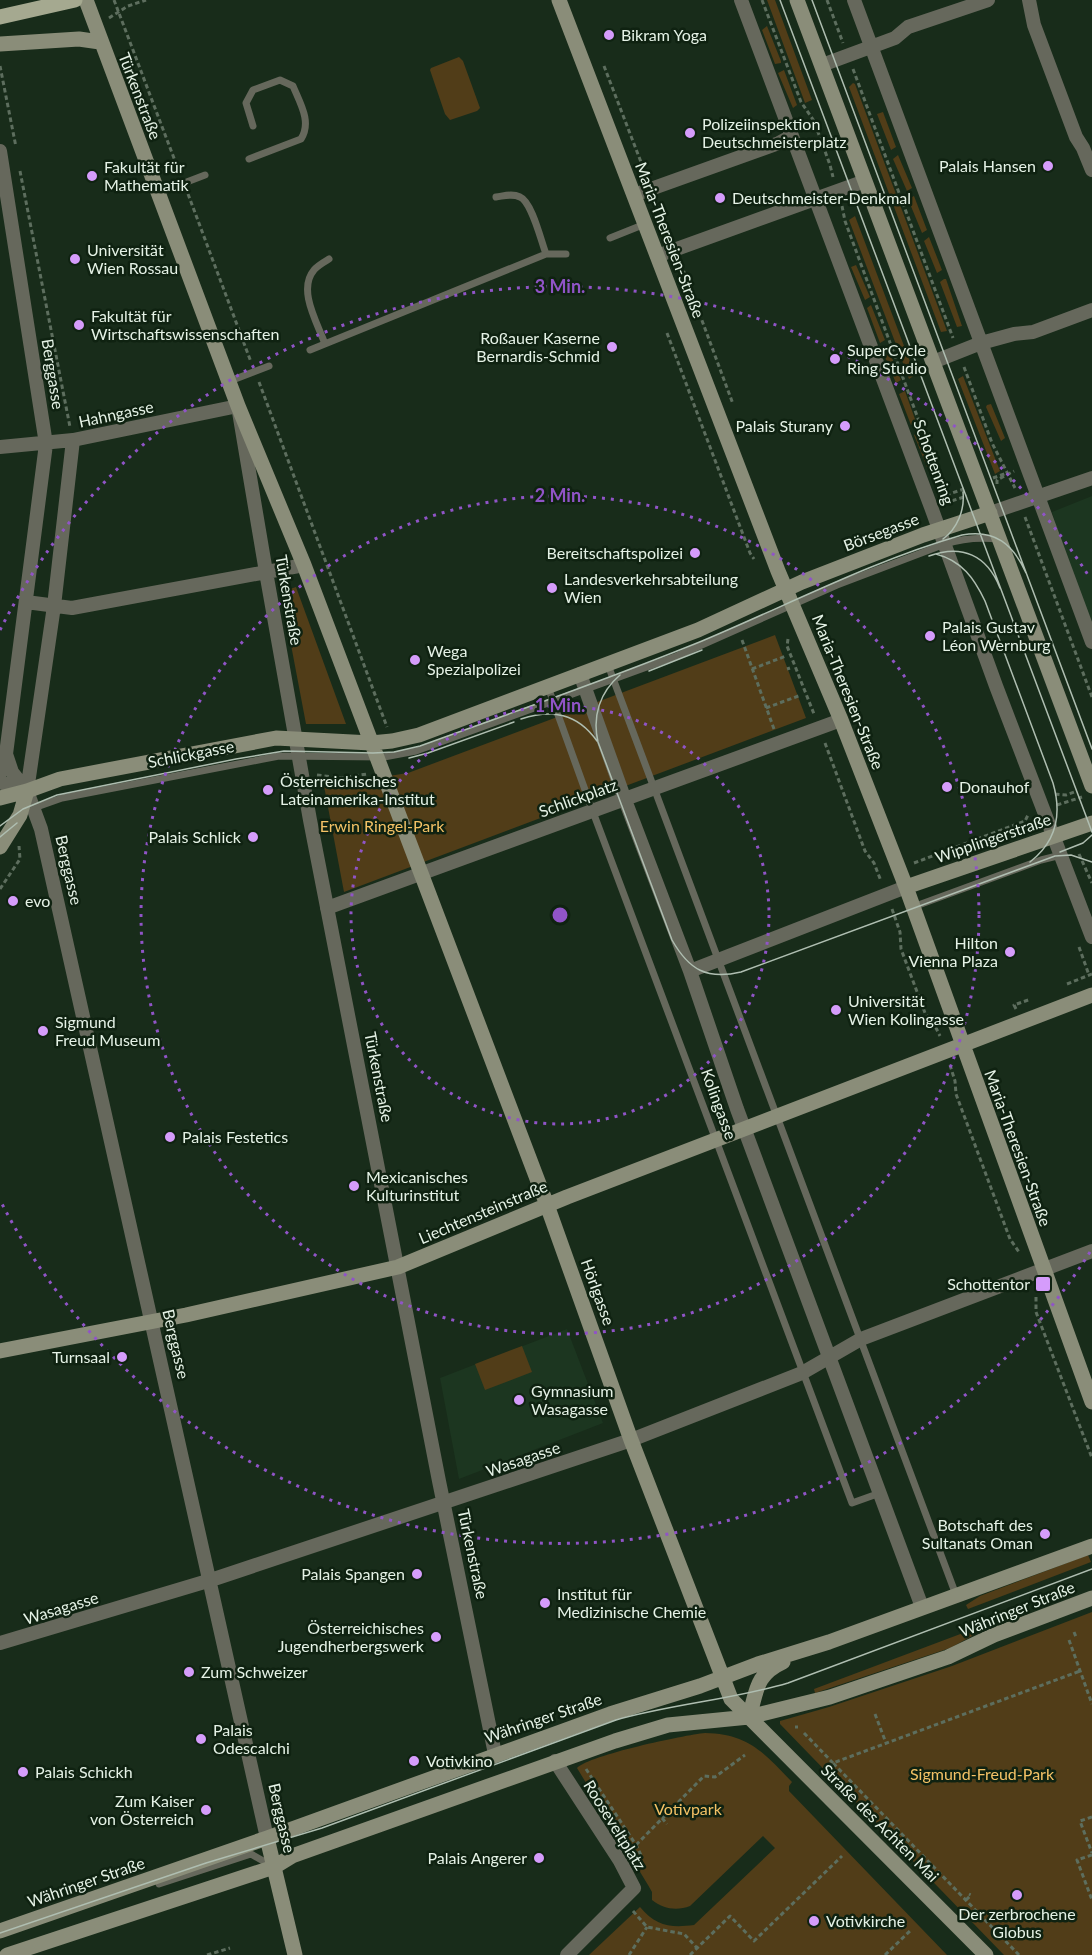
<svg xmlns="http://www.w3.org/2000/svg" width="1092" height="1955" font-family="Lato,sans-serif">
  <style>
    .built { fill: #1c3620 }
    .green { fill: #513d18 }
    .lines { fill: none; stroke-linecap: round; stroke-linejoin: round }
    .path { stroke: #5d6e5e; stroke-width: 3; stroke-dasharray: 4.5 3; stroke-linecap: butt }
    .lane { stroke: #66685c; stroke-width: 7 }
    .street { stroke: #66685c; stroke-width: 14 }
    .secondary { stroke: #8a8d79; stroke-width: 15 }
    .primary { stroke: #a5a990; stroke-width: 15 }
    .tram { stroke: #afbeb1; stroke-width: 1.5 }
    .ring { fill: none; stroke: #9054c7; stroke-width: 3; stroke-dasharray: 3 6 }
    .poi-dot { fill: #d59cfb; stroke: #0f2211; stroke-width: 2 }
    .labels { text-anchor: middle; stroke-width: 5; stroke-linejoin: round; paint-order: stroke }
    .poi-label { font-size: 16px; fill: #e5f2e6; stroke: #0f2211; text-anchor: start }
    .street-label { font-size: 16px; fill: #e5f2e6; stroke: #0f2211 }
    .park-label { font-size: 16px; fill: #f4c266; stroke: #0f2211 }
    .centre { fill: #9054c7; stroke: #0f2211; stroke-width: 3 }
    .ring-label { font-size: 18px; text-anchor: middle; font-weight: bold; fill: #9054c7; stroke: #0f2211; stroke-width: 5; stroke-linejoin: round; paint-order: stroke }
  </style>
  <rect width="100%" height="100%" fill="#182c1a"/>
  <!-- built -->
  <path class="built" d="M 1092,496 L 1092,639 L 1052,512 Z
    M 567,1329 L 603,1423 L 459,1479 L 440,1378 Z"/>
  <!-- green -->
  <path class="green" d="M 767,0 L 775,0 L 812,100 L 805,103 Z
    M 767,26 L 781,61 L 781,63 L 775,64 L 762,30 Z
    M 459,57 L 463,61 L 480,108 L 477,111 L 450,120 L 445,114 L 430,70 L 431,68 Z
    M 784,70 L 797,105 L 793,108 L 778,73 Z
    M 853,83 L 855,84 L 947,331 L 941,332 L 849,87 Z
    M 883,112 L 896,147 L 891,150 L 877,114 Z
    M 898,155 L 912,188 L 907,191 L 893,159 Z
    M 914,196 L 927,230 L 922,233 L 908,199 Z
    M 855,216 L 915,375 L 909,379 L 849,220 Z
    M 929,237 L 942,270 L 937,273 L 924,241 Z
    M 856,265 L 870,297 L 865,300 L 851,267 Z
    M 944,279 L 946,279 L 962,326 L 957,327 L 940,282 Z
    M 871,305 L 885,340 L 880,343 L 867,308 Z
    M 887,346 L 901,380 L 896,383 L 882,350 Z
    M 963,376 L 1000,471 L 995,474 L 958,379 Z
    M 905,391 L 916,422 L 911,425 L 899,394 Z
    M 991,404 L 1005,438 L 1001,441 L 986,407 L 987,405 Z
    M 919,431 L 932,464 L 927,467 L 914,435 Z
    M 296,587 L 346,724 L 306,724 L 281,592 Z
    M 775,635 L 806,718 L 344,892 L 324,786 L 408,773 Z
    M 522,1346 L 532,1372 L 485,1390 L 475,1364 Z
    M 1088,1555 L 1091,1562 L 968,1609 L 966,1605 L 980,1596 Z
    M 1092,1612 L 1092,1955 L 1004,1955 L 780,1724 L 780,1721 L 829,1707 L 952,1666 Z
    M 971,1630 L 974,1635 L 950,1648 L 815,1693 L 814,1689 Z
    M 705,1733 C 749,1734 764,1753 792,1782 L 789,1786 L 789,1791 L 947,1955 L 589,1955 L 640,1907 C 656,1926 670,1928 694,1925 L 775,1848 L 763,1836 L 690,1906 C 677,1911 663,1909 652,1900 L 652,1892 L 648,1885 L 577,1768 C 590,1755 684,1735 705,1733 Z"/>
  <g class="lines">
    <!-- path -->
    <path class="path" d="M 114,0 L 180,174
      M 762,0 L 801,102 L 814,121 L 830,165 L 833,177
      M 827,0 L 843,43
      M 109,18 L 128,6 L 146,0
      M 0,66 L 16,147
      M 604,66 L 646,175
      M 853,69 L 953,338
      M 20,171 L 70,427
      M 188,194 L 251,362
      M 656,203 L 668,236
      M 842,206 L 845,221 L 943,486 L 946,502
      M 681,264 L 733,404
      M 667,333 L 750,553 L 754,559
      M 964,367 L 992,443 L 1015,488
      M 259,382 L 387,727
      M 993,478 L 1007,473
      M 997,484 L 997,480 L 1014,471
      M 946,495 L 964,489
      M 945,503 L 967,496
      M 1025,517 L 1092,697
      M 788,639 L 787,646 L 814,714
      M 742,640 L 774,729
      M 752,669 L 786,656
      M 787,669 L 790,668
      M 766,708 L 801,695
      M 825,743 L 865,851 L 874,863 L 881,881
      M 317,775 L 341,778 L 367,774
      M 1055,794 L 1066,795 L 1077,791
      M 1057,805 L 1082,797
      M 1079,854 L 1092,883
      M 914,863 L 1025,821 L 1028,815
      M 0,889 L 20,859 L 19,846
      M 892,909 L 900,932 L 901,949 L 925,1013 L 936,1028 L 940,1036
      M 1079,947 L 1089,975
      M 1067,984 L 1092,974
      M 1016,1009 L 1014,1005 L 1031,999
      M 950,1065 L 955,1081 L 956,1094 L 1010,1239 L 1019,1252
      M 1036,1297 L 1036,1312 L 1092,1458
      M 1074,1632 L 1076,1637
      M 1069,1640 L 1092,1704
      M 875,1714 L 886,1743
      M 795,1727 L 798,1727
      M 804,1733 L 833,1763
      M 586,1769 L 636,1845 L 642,1857 L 636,1862
      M 1092,1817 L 1080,1821 L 1092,1853
      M 662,1818 L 667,1824
      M 636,1845 L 704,1776 L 715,1777 L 745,1755
      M 1092,1855 L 1077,1860 L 1092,1900
      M 966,1900 L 971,1895 L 969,1894
      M 633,1911 L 647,1927 L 684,1934 L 697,1948
      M 207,1955 L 230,1948
      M 629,1955 L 647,1927
      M 690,1955 L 730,1916 L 754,1941 L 842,1856
      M 885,1955 L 912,1929
      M 1019,1955 L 833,1763 L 1080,1671"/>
    <!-- lane -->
    <path class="lane" d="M 249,159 L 301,139 C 312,122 300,103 293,86 L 280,80 L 253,90 L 246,103 L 253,126
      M 158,193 L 205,175
      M 496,197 C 504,196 512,193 520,197 C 532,202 541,241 546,254
      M 610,238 L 645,224
      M 325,344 C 318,324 297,290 314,270 C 317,266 324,262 329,259
      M 310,350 L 546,254 L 566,254
      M 230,381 L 269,366
      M 608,665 L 956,1595
      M 548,687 L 593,812 L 852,1503 L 880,1493
      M 31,809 L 62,798 L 279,756 L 384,757 L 416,751 L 677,656 L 837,585 L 945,544 C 963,538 980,537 999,539
      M 913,907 L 1041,860 L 1061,855
      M 159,1884 L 251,1854 L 272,1866"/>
    <!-- street -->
    <path class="street" d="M 741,0 L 931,507 L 996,686 L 1092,937
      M 854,0 L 1092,642
      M 1029,0 L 1034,25 L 1076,137 L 1083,148 L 1092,170
      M 822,65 L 895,38 L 908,27 L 988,0
      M 0,151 L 46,444 L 6,754 L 0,773
      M 634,195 L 779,143 L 792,136
      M 657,256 L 865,181
      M 933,362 L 981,343 L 1014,334 L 1033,332 L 1092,310
      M 0,447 L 73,440 L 238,406 L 266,572 L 310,820 L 439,1481 L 495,1754
      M 990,513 L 1092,478
      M 26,602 L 72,608 L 304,565
      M 580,674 L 625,800 L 690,971 L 737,1109 L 922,1607
      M 6,754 L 12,772 L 27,791 L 41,829 L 267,1838
      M 0,782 L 27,791
      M 27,791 L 54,606 L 73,440
      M 327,908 L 841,720
      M 690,971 L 906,887
      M 0,1643 L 211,1580 L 631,1440 L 802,1373 L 861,1339 L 1092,1251
      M 555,1761 L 620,1861 L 634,1888 L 567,1955"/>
    <!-- secondary -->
    <path class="secondary" d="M 86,0 L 238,406 L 304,565 L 547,1205 L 631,1440 L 731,1699 L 986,1955
      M 559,0 L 778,571 L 841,720 L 906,887 L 1092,1402
      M 797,0 L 1092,786
      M 0,44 L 79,39 L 100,42
      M 0,798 L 27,791 L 60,779 L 276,738 L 371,743 L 392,741 L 419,735 L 698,630 L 802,582 L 923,535 L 990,513
      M 0,847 L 20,815 L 27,791
      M 906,887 L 1092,823
      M 0,1351 L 186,1315 L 398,1267 L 567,1197 L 1092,995
      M 749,1717 C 757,1691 755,1675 783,1662
      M 267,1838 L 295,1955
      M 0,1931 L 267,1838 L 610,1714 L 700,1686 L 758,1664 L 829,1642 L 1092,1546
      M 7,1955 L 274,1867 L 292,1856 L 615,1741 L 668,1725 L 749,1717 L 830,1697 L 948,1657 L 994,1635 L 1092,1598"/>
    <!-- primary -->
    <path class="primary" d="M 0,17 L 75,0"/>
    <!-- tram -->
    <path class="tram" d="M 780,0 L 1092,832
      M 812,0 L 1092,749
      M 943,539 C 957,529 965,510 963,492
      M 936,554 C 962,561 974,578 985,601 L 1053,783 C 1062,814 1056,842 1030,862
      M 929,556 C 962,544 987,555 1000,588
      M 649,671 L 702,650
      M 620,675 C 600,692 592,716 598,742 L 672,940 C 689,970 707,980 741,972 L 1055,856 L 1071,855 L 1092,862
      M 521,719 C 552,709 577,713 597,741
      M 409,758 L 428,753 L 514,722
      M 0,826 L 23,809 L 57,795 L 236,759 L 284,751 L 373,753 L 394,752 L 420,746 C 514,712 609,679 702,641 C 788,605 872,561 962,535 C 995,529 1013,544 1026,573
      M 0,837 L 17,823
      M 1060,852 L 1083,843 L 1092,835
      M 0,1933 L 206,1863 L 322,1828 L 616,1720 C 672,1704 731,1700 788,1683 L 1092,1569"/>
  </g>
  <!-- distance rings -->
  <g class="ring">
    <circle cx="560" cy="915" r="209"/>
    <circle cx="560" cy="915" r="419"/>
    <path d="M1090 1252A628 628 0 0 1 0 1200M0 630A628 628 0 0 1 1090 578"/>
  </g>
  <!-- markers -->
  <g class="poi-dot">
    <circle cx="609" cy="35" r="6"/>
    <circle cx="690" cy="133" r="6"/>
    <circle cx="1048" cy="166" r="6"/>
    <circle cx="92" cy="176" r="6"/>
    <circle cx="720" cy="198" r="6"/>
    <circle cx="75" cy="259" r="6"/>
    <circle cx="79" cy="325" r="6"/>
    <circle cx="612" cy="347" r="6"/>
    <circle cx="835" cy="359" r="6"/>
    <circle cx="845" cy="426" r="6"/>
    <circle cx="695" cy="553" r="6"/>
    <circle cx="552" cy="588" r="6"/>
    <circle cx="930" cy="636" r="6"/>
    <circle cx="415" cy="660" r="6"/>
    <circle cx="947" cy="787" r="6"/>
    <circle cx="268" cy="790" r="6"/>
    <circle cx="253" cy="837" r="6"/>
    <circle cx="13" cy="901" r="6"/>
    <circle cx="1010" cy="952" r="6"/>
    <circle cx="836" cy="1010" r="6"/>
    <circle cx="43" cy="1031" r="6"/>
    <circle cx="170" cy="1137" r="6"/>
    <circle cx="354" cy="1186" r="6"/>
    <rect x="1035" y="1276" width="16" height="16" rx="3"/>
    <circle cx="122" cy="1357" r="6"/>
    <circle cx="519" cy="1400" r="6"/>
    <circle cx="1045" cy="1534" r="6"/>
    <circle cx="417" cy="1574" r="6"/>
    <circle cx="545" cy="1603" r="6"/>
    <circle cx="436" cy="1637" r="6"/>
    <circle cx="189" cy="1672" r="6"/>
    <circle cx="201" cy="1739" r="6"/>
    <circle cx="414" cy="1761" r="6"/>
    <circle cx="23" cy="1772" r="6"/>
    <circle cx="206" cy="1810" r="6"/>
    <circle cx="539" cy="1858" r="6"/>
    <circle cx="1017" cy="1895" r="6"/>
    <circle cx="814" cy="1921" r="6"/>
  </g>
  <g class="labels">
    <!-- poi labels -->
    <g class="poi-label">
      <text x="621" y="41">Bikram Yoga</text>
      <text x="702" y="130">Polizeiinspektion<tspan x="702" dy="18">Deutschmeisterplatz</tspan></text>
      <text x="1036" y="172" text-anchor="end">Palais Hansen</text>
      <text x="104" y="173">Fakultät für<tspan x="104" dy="18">Mathematik</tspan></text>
      <text x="732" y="204">Deutschmeister-Denkmal</text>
      <text x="87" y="256">Universität<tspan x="87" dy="18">Wien Rossau</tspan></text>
      <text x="91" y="322">Fakultät für<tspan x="91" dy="18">Wirtschaftswissenschaften</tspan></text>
      <text x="600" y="344" text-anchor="end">Roßauer Kaserne<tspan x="600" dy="18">Bernardis-Schmid</tspan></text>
      <text x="847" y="356">SuperCycle<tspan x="847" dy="18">Ring Studio</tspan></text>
      <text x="833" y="432" text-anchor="end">Palais Sturany</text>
      <text x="683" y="559" text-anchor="end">Bereitschaftspolizei</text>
      <text x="564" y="585">Landesverkehrsabteilung<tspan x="564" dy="18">Wien</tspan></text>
      <text x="942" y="633">Palais Gustav<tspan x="942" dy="18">Léon Wernburg</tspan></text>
      <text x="427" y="657">Wega<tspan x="427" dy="18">Spezialpolizei</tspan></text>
      <text x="280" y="787">Österreichisches<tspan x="280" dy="18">Lateinamerika-Institut</tspan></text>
      <text x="959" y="793">Donauhof</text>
      <text x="241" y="843" text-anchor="end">Palais Schlick</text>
      <text x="25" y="907">evo</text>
      <text x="998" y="949" text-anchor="end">Hilton<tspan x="998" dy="18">Vienna Plaza</tspan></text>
      <text x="848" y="1007">Universität<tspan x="848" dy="18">Wien Kolingasse</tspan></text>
      <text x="55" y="1028">Sigmund<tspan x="55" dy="18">Freud Museum</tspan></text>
      <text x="182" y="1143">Palais Festetics</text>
      <text x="366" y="1183">Mexicanisches<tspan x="366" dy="18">Kulturinstitut</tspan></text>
      <text x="1030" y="1290" text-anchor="end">Schottentor</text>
      <text x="110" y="1363" text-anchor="end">Turnsaal</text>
      <text x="531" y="1397">Gymnasium<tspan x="531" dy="18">Wasagasse</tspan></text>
      <text x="1033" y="1531" text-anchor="end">Botschaft des<tspan x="1033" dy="18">Sultanats Oman</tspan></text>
      <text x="405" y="1580" text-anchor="end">Palais Spangen</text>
      <text x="557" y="1600">Institut für<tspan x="557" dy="18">Medizinische Chemie</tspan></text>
      <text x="424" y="1634" text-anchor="end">Österreichisches<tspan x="424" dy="18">Jugendherbergswerk</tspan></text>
      <text x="201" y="1678">Zum Schweizer</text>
      <text x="213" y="1736">Palais<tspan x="213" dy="18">Odescalchi</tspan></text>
      <text x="426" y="1767">Votivkino</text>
      <text x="35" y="1778">Palais Schickh</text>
      <text x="194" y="1807" text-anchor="end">Zum Kaiser<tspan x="194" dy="18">von Österreich</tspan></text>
      <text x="527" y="1864" text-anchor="end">Palais Angerer</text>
      <text x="1017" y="1920" text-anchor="middle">Der zerbrochene<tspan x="1017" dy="18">Globus</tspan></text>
      <text x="826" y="1927">Votivkirche</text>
    </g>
    <!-- street labels -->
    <g class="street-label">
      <text transform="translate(140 96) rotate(69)" y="6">Türkenstraße</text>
      <text transform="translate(670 240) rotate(69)" y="6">Maria-Theresien-Straße</text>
      <text transform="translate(53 374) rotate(81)" y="6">Berggasse</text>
      <text transform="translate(116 414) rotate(-12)" y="6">Hahngasse</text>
      <text transform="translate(934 462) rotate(70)" y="6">Schottenring</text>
      <text transform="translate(881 532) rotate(-21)" y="6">Börsegasse</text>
      <text transform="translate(289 600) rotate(80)" y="6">Türkenstraße</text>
      <text transform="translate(848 692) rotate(68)" y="6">Maria-Theresien-Straße</text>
      <text transform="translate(191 754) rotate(-11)" y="6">Schlickgasse</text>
      <text transform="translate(578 798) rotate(-20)" y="6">Schlickplatz</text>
      <text transform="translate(993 838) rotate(-19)" y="6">Wipplingerstraße</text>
      <text transform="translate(69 870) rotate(77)" y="6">Berggasse</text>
      <text transform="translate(379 1077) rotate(79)" y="6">Türkenstraße</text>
      <text transform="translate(719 1104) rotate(70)" y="6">Kolingasse</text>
      <text transform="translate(1018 1148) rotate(70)" y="6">Maria-Theresien-Straße</text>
      <text transform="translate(483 1212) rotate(-23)" y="6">Liechtensteinstraße</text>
      <text transform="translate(598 1292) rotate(70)" y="6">Hörlgasse</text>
      <text transform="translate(176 1344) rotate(77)" y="6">Berggasse</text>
      <text transform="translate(523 1459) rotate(-19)" y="6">Wasagasse</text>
      <text transform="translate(473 1554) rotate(78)" y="6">Türkenstraße</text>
      <text transform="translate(61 1608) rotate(-17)" y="6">Wasagasse</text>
      <text transform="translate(1017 1609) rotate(-22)" y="6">Währinger Straße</text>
      <text transform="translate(543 1718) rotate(-19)" y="6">Währinger Straße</text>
      <text transform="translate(282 1818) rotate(77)" y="6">Berggasse</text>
      <text transform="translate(880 1823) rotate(45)" y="6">Straße des Achten Mai</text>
      <text transform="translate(615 1825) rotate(58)" y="6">Rooseveltplatz</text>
      <text transform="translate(86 1882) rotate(-19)" y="6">Währinger Straße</text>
    </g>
    <!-- park labels -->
    <g class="park-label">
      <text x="382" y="832">Erwin Ringel-Park</text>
      <text x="982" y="1780">Sigmund-Freud-Park</text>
      <text x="688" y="1815">Votivpark</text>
    </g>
  </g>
  <circle cx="560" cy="915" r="9" class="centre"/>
  <g class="ring-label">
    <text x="560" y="293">3 Min.</text>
    <text x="560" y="502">2 Min.</text>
    <text x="560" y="712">1 Min.</text>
  </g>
</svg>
